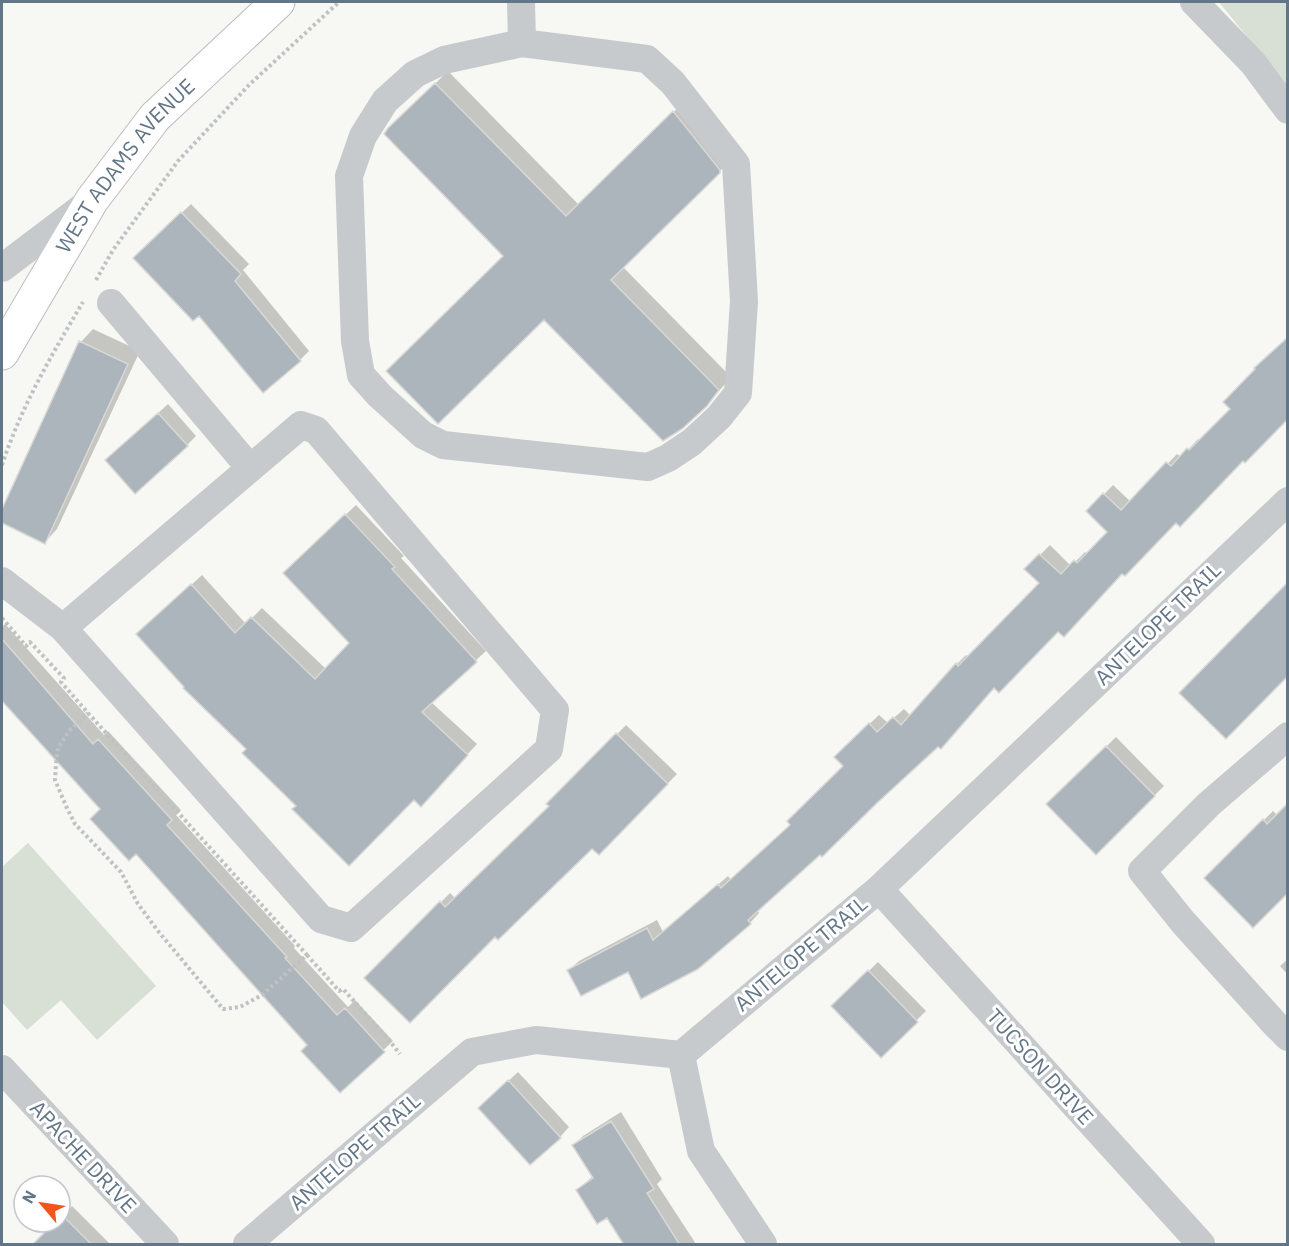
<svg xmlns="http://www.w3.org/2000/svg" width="1289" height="1246" font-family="'IBM Plex Sans',sans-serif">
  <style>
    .green { fill: #d8dfd4 }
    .shadow { fill: #0003 }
    .building { fill: #acb5bb; stroke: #d8d8d6; stroke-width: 1.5 }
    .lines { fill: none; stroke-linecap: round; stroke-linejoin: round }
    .major-casing { stroke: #b9bdc1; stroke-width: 35 }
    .path { stroke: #bfc2c4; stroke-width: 4; stroke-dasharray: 3 3; stroke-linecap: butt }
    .minor { stroke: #c6cacd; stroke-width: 28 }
    .major { stroke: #fff; stroke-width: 33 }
    .labels { text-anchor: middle; stroke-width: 6; stroke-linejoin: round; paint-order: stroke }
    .street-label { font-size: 21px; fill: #637687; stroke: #fff }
  </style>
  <rect width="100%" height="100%" fill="#f7f7f3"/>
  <!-- green -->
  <path class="green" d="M 1219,2 L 1287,2 L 1287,86 Z
    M 28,843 L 156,986 L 97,1040 L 61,1000 L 27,1030 L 2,1002 L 2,867 Z"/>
  <!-- shadow -->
  <path class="shadow" d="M 448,71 L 579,205 L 686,100 L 732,159 L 623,267 L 731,377 L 719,391 L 706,405 L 505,256 L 389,129 Z
    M 191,204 L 249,264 L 243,270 L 309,351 L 300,360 L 199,313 L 135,258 Z
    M 93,329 L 140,351 L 57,529 L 45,542 L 2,522 L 2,513 L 81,342 Z
    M 1288,338 L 1288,418 L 1245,461 L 1243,459 L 1123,572 L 994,687 L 938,745 L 757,910 L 759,913 L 750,923 L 698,968 L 569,970 L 579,961 L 657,920 L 663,932 L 728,876 L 731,880 L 792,825 L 845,766 L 845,747 L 879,715 L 888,723 L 904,709 L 911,716 L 957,664 L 966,655 L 969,658 L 1041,583 L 1026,569 L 1050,545 L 1071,566 L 1085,552 L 1087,554 L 1109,532 L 1088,511 L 1113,485 L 1131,502 L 1177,454 L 1181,457 L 1198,439 L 1200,441 L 1232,409 L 1270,354 Z
    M 168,404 L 196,436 L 187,445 L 117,451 Z
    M 356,505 L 404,556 L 401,558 L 486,651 L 431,702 L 477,744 L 431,794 L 414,798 L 298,806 L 248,749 L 186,687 L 148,625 L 202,575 L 246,624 L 262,608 L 326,669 L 352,643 L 295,563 Z
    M 1288,585 L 1288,675 L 1238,725 L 1181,693 Z
    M 5,624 L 104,735 L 108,731 L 181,810 L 176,815 L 295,946 L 294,948 L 348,1007 L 355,1000 L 393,1041 L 340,1091 L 309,1045 L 101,809 L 2,699 L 2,627 Z
    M 626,725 L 677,774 L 599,853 L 592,846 L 495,935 L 366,978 L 450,893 L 456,899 L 551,806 L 549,804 Z
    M 1116,737 L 1164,786 L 1096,853 L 1048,804 Z
    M 1288,806 L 1288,892 L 1253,926 L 1206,878 L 1273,811 L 1278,816 Z
    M 1288,959 L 1288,975 L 1280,966 Z
    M 878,962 L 926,1011 L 881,1055 L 833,1006 Z
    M 518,1072 L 569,1127 L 560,1137 L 490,1098 Z
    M 621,1112 L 662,1179 L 657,1184 L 696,1244 L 625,1244 L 607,1216 L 577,1190 L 593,1176 L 574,1145 L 583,1136 Z
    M 72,1206 L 110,1244 L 50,1244 L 57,1222 L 60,1222 L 60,1219 Z"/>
  <!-- building -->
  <path class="building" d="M 435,83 L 566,216 L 673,111 L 720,170 L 720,173 L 611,280 L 719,390 L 707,406 L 682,429 L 663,441 L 544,320 L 438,424 L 386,371 L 503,256 L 384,134 L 388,128 Z
    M 181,212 L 241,274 L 235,281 L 301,361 L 263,393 L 199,316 L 193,321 L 133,258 Z
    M 1287,338 L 1287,420 L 1245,463 L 1243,461 L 1180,527 L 1176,523 L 1125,576 L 1122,574 L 1064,637 L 1058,632 L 999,693 L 994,688 L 941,749 L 938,747 L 877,803 L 822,857 L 820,855 L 748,920 L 751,924 L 698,969 L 641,999 L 628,972 L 581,996 L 567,970 L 647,928 L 653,940 L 718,884 L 721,888 L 790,825 L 787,821 L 843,766 L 834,757 L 869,723 L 877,732 L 893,717 L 901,725 L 956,663 L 958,666 L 1039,583 L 1024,569 L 1039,554 L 1061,574 L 1074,560 L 1077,563 L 1107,532 L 1086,511 L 1103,493 L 1121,510 L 1166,462 L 1171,466 L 1187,448 L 1189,450 L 1230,409 L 1223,402 L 1255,369 L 1254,368 Z
    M 79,341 L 128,364 L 45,544 L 2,523 L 2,509 Z
    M 158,413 L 188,446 L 135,494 L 105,460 Z
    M 345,514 L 395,567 L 392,569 L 477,662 L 422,712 L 468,755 L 421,807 L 414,800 L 349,866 L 292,809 L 296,806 L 242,753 L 246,749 L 183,688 L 184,687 L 136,634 L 191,584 L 235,633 L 251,617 L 315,679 L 349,643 L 283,573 Z
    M 1287,583 L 1287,677 L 1226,739 L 1179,693 Z
    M 2,639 L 93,744 L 98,739 L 172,820 L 167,825 L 287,957 L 285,958 L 337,1015 L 345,1008 L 385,1052 L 340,1093 L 301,1051 L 307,1045 L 136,854 L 129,861 L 90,819 L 100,809 L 2,701 Z
    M 616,733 L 668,784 L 599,855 L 592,849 L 498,940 L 495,937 L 410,1023 L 364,978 L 440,901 L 445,907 L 549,806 L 546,804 Z
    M 1106,746 L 1155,796 L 1096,855 L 1046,804 Z
    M 1287,804 L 1287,894 L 1253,928 L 1204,878 L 1263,819 L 1267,824 Z
    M 868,970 L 918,1022 L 881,1058 L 831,1006 Z
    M 508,1080 L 561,1138 L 530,1165 L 478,1108 Z
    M 611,1121 L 654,1189 L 647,1193 L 680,1245 L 624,1245 L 607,1218 L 597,1224 L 576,1190 L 593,1178 L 572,1145 Z
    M 62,1215 L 92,1245 L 32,1245 L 55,1222 L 60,1222 L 60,1217 Z"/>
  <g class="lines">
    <defs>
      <g id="major">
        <path id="s1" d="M 2,353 L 92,200 L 155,117 L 278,2"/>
      </g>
    </defs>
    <!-- major casing -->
    <use href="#major" class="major-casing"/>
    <!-- path -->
    <path class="path" d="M 96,280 L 113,250 L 178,161 L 249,85 L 339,2
      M 2,465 C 21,407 52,354 83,302
      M 2,618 L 26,646 L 30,642 L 64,678 L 61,682 L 88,713 L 307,955 L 262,995 L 240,1007 L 223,1009 L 158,931 L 138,904 L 121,872 L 75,824 L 66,806 L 55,780 L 56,764 L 58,748 L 70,730 L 88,713
      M 307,955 L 339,991 L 343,989 L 389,1040 L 400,1054"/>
    <!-- minor -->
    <path class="minor" d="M 521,2 L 522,43
      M 1194,2 L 1253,63 L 1288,110
      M 522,43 L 647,59 L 673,83 L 736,164 L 744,301 L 738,393 L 719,417 L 692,442 L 668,458 L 648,467 L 443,445 L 423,435 L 380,396 L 361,375 L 355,341 L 349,176 L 363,136 L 385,101 L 415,74 L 444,60 Z
      M 2,268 L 88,203
      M 111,303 L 250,468
      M 2,581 L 63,628 L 321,919 L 351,928 L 549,749 L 555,710 L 316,430 L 301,425 L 63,628
      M 1288,736 L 1209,804 L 1142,871 L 1183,922 L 1275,1024 L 1288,1037
      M 879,889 L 1201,1244
      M 681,1055 L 701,1151 L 763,1244
      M 2,1069 L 165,1244
      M 247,1244 L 472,1052 L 536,1040 L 681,1055 L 879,889 L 1288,501"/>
    <!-- major -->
    <use href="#major" class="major"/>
  </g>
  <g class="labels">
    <!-- street labels -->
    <g class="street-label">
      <text dy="7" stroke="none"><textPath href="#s1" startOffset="225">WEST ADAMS AVENUE</textPath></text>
      <text transform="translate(1158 624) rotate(-44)" y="7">ANTELOPE TRAIL</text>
      <text transform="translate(801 954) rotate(-40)" y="7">ANTELOPE TRAIL</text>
      <text transform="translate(1040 1067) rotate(48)" y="7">TUCSON DRIVE</text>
      <text transform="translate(355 1152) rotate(-41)" y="7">ANTELOPE TRAIL</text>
      <text transform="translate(83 1157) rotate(47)" y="7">APACHE DRIVE</text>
    </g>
  </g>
  <!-- border -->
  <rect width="1289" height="1246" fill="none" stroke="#637687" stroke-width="6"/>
  <!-- north arrow -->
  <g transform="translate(42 1204) rotate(299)"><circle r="28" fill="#ffffff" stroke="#c1c8cf" stroke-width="1.5"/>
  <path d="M0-4.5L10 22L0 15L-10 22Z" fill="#f15519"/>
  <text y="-9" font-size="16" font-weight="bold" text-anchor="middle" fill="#637687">N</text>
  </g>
</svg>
